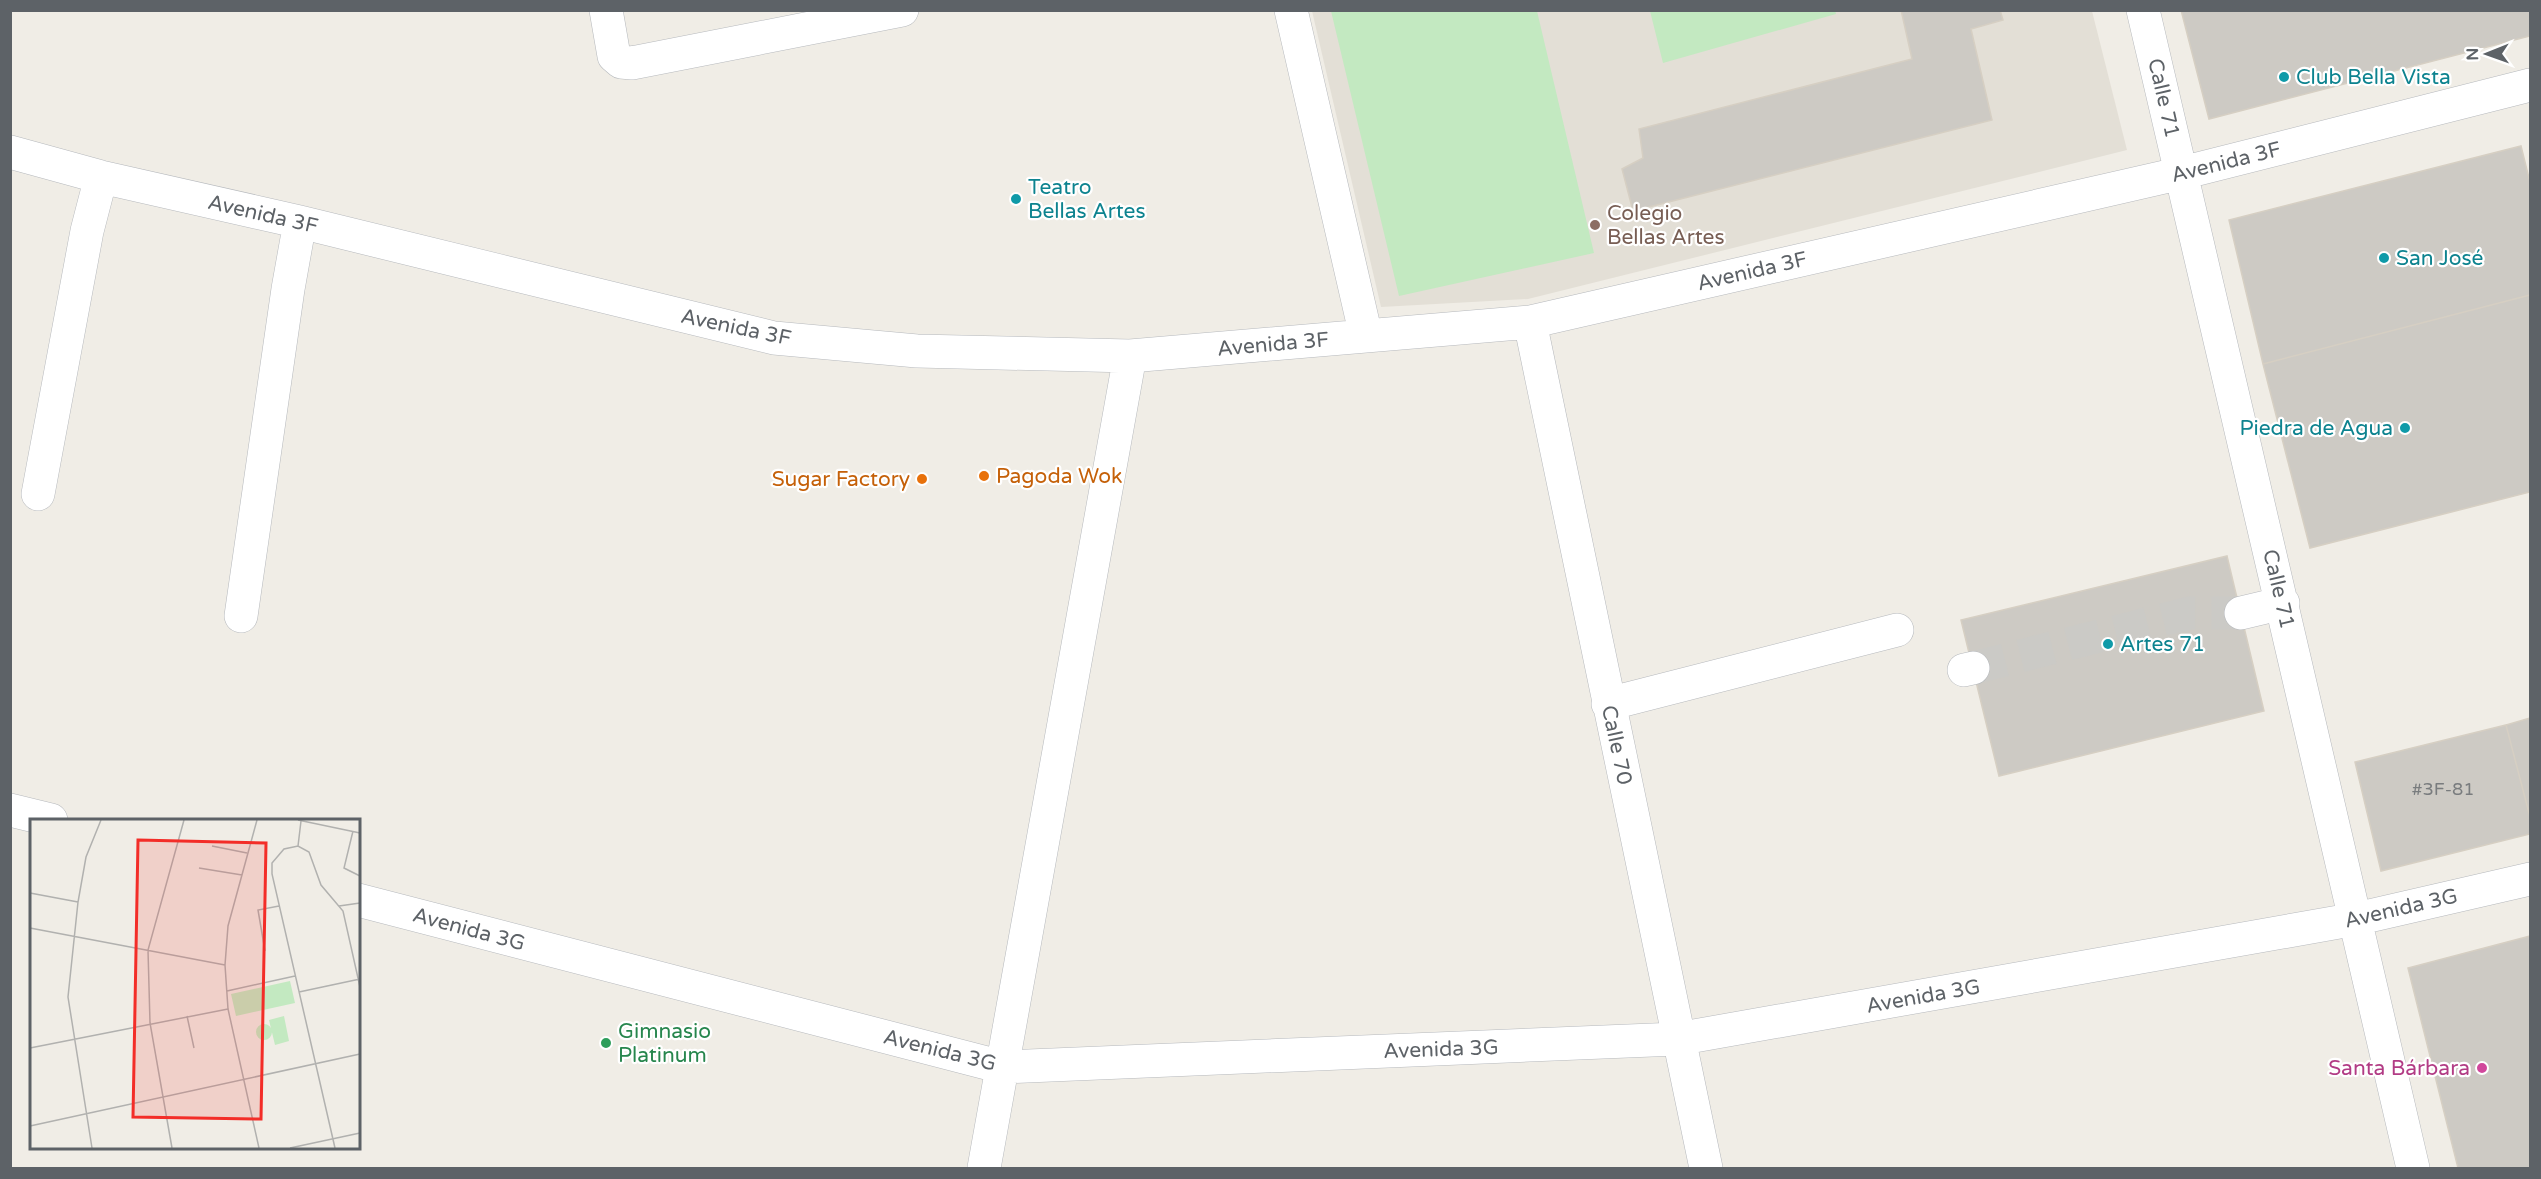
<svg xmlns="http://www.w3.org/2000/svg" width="2541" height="1179" font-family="'Varela Round',sans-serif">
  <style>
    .education { fill: #e3dfd6 }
    .green { fill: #c3e9c1 }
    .building { fill: #cdcac4; stroke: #d6cfc3; stroke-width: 1.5 }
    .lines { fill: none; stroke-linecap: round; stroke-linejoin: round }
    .minor-tunnel { stroke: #cbcac6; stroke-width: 33; stroke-dasharray: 33 16; stroke-linecap: butt }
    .minor-casing { stroke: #b6b9bd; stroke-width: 34 }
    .minor { stroke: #fff; stroke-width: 33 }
    .culture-dot { fill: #0f9aa8; stroke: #fff; stroke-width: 2 }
    .education-dot { fill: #8d6e63; stroke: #fff; stroke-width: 2 }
    .food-dot { fill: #e8710a; stroke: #fff; stroke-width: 2 }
    .leisure-dot { fill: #2e9e5b; stroke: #fff; stroke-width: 2 }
    .hotel-dot { fill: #d1479c; stroke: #fff; stroke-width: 2 }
    .labels { text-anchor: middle; stroke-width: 4.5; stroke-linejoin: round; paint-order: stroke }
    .number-label { font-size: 18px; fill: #797c7e }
    .culture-label { font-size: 21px; fill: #0d838f; stroke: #fff; text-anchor: start }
    .street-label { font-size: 21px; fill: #5d6267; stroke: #fff }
    .education-label { font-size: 21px; fill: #785e54; stroke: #fff; text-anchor: start }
    .food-label { font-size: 21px; fill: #c56008; stroke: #fff; text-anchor: start }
    .leisure-label { font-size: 21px; fill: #27864d; stroke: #fff; text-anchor: start }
    .hotel-label { font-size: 21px; fill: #b23c85; stroke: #fff; text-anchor: end }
    .inset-road { fill: none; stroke: #b1b1af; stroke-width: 1.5 }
    .view { fill: #f32d28; fill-opacity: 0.15; stroke: #f32d28; stroke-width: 3 }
    .inset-edge { fill: none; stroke: #5d6267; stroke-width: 3 }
  </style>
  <rect width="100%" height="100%" fill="#f0ede6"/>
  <!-- education -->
  <path class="education" d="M 1312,11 L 2092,11 L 2127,150 L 1528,299 L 1381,307 Z"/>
  <!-- green -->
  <path class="green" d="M 1835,10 L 1836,14 L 1663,63 L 1650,11 Z
    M 1331,11 L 1537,11 L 1594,253 L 1399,296 Z"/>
  <!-- building -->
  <path class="building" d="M 1901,10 L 2000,10 L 2003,20 L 1971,29 L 1992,120 L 1633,211 L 1622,169 L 1643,158 L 1639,129 L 1912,59 Z
    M 2181,10 L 2530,10 L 2530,36 L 2209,119 Z
    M 2521,146 L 2530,182 L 2530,295 L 2263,364 L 2229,220 Z
    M 2530,295 L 2530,492 L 2310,548 L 2263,364 Z
    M 2227,556 L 2264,711 L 1999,776 L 1961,620 Z
    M 2530,718 L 2530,817 L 2506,725 Z
    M 2506,725 L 2530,817 L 2530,834 L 2381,871 L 2355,762 Z
    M 2530,936 L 2530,1168 L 2458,1168 L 2408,968 Z"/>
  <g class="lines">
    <!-- minor-tunnel -->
    <path class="minor-tunnel" d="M 1973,668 L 2190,613 L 2241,613"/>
    <defs>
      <path id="minor" d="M 606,10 L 614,56 L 621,62 L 632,63 L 902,10
        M 1291,10 L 1366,336
        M 2143,10 L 2413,1168
        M 10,152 L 101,177 L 300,222 L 774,338 L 917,351 L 1130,356 L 1530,322 L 2182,173 L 2530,85
        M 1530,322 L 1706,1168
        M 38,494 L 87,231 L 101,177
        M 2241,613 L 2283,603
        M 241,616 L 288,289 L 300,222
        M 1964,670 L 1973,668
        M 1608,704 L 1897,630
        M 10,810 L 51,820
        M 358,900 L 1002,1067 L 1677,1039 L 2356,919 L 2530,879
        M 984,1168 L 1130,356"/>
    </defs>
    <!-- minor casing -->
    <use href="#minor" class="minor-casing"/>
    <!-- minor -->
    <use href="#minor" class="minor"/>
  </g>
  <!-- markers -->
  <g class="culture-dot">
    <circle cx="2284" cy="77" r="6"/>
    <circle cx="1016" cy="199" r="6"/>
    <circle cx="2384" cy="258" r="6"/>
    <circle cx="2405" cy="428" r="6"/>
    <circle cx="2108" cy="644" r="6"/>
  </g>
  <circle class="education-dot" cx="1595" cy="225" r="6"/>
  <g class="food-dot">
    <circle cx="984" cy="476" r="6"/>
    <circle cx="922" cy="479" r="6"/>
  </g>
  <circle class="leisure-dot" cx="606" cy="1043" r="6"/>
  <circle class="hotel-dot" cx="2482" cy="1068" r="6"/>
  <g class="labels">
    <!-- number labels -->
    <g class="number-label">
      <text x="2443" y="795">#3F-81</text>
    </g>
    <!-- culture labels -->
    <g class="culture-label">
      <text x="2296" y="84">Club Bella Vista</text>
      <text x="1028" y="194">Teatro<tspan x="1028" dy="24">Bellas Artes</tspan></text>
      <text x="2396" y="265">San José</text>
      <text x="2393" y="435" text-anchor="end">Piedra de Agua</text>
      <text x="2120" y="651">Artes 71</text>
    </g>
    <!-- street labels -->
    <g class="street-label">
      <text transform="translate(2164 98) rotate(77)" y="7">Calle 71</text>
      <text transform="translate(2226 162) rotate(-14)" y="7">Avenida 3F</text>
      <text transform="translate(263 214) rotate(13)" y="7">Avenida 3F</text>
      <text transform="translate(1752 271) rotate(-13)" y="7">Avenida 3F</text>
      <text transform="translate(736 327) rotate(12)" y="7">Avenida 3F</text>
      <text transform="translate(1273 344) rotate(-5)" y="7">Avenida 3F</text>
      <text transform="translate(2279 589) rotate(77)" y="7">Calle 71</text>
      <text transform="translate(1617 745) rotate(78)" y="7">Calle 70</text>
      <text transform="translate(2401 908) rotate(-13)" y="7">Avenida 3G</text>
      <text transform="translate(469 929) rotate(15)" y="7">Avenida 3G</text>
      <text transform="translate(1923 996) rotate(-10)" y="7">Avenida 3G</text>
      <text transform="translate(1441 1049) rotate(-2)" y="7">Avenida 3G</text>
      <text transform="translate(940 1050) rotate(14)" y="7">Avenida 3G</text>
    </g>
    <!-- education labels -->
    <g class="education-label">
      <text x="1607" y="220">Colegio<tspan x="1607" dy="24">Bellas Artes</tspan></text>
    </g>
    <!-- food labels -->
    <g class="food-label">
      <text x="996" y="483">Pagoda Wok</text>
      <text x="910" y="486" text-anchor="end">Sugar Factory</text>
    </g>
    <!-- leisure labels -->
    <g class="leisure-label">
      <text x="618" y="1038">Gimnasio<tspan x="618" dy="24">Platinum</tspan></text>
    </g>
    <!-- hotel labels -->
    <g class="hotel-label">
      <text x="2470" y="1075">Santa Bárbara</text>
    </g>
  </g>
  <!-- overview -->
  <g transform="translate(30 819)">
    <rect width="330" height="330" fill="#f0ede6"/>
    <path d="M 260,162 L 265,184 L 206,197 L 201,175 ZM 254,197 L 259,222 L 245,226 L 239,201 ZM226 213a8 8 0 1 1 16 0a8 8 0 1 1-16 0Z" fill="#c3e9c1"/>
    <path class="inset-road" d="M 227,1 L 198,107 L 195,146 L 198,190 L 229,329M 268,1 L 330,14M 323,12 L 314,49 L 330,57M 182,27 L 217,34M 268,27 L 271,2M 169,49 L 212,56M 0,74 L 48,83M 309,87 L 330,84M 0,109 L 195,146M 235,132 L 228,91 L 249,87M 197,172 L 265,157M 269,173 L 330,160M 157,197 L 164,229M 0,229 L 198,190M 0,307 L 330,235M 62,329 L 38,178 L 48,83 L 56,38 L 71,1M 142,329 L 120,204 L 118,131 L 154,1M 260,329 L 330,314M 305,329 L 242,55 L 242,44 L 254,30 L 268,27 L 279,33 L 291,66 L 313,92 L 330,168"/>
    <path class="view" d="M 108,21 L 236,24 L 231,300 L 103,298 Z"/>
    <rect width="330" height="330" class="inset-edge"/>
  </g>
  <!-- border -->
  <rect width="2541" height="1179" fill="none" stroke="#5d6267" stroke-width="24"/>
  <!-- north arrow -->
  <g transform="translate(2487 54) rotate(269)" stroke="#ffffff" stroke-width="4.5" paint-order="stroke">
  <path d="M0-4.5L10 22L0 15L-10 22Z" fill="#5d6267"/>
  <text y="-9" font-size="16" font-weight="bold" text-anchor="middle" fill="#5d6267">N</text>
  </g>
</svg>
